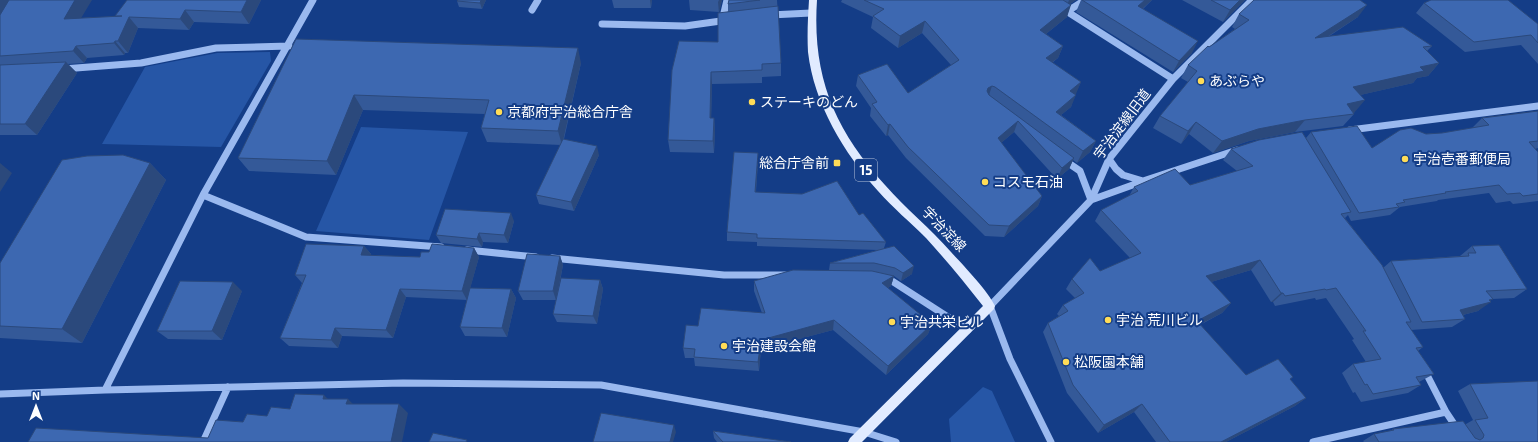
<svg xmlns="http://www.w3.org/2000/svg" width="1538" height="442" font-family="'Exo 2','Noto Sans JP',sans-serif">
  <style>
    .green { fill: #2656a6 }
    .lines { fill: none; stroke-linecap: round; stroke-linejoin: round }
    .minor { stroke: #9ab9ef; stroke-width: 7 }
    .major { fill: #e1ebff; fill-rule: evenodd }
    .wall { fill: #345998 }
    .shaded-wall { fill: #2b497c }
    .building { fill: #3d68b1; stroke: #2b497c }
    .poi-dot { fill: #ffdc57; stroke: #143d87; stroke-width: 1.5 }
    .labels { text-anchor: middle; stroke-width: 4; stroke-linejoin: round; paint-order: stroke }
    .shield { fill: #143d87; stroke: #b8c5db; stroke-width: 1 }
    .shield-label { font-size: 13px; font-weight: bold; fill: #fff }
    .poi-label { font-size: 14px; fill: #fff; stroke: #143d87; text-anchor: start }
    .street-label { font-size: 14px; fill: #fff; stroke: #143d87 }
  </style>
  <rect width="100%" height="100%" fill="#143d87"/>
  <!-- green -->
  <path class="green" d="M 270,52 L 271,61 L 221,147 L 102,144 L 145,67 L 217,53 Z
    M 361,127 L 468,132 L 429,240 L 316,231 Z
    M 983,387 L 992,391 L 1015,442 L 951,442 L 949,419 Z"/>
  <g class="lines">
    <!-- minor -->
    <path class="minor" d="M 313,0 L 203,195 L 105,390 L 403,383 L 601,385 L 864,432 L 896,442
      M 1049,0 L 1173,79
      M 532,10 L 538,0
      M 1068,11 L 1085,0
      M 770,15 L 811,13
      M 722,21 L 727,0
      M 602,24 L 685,26 L 728,20
      M 63,69 L 141,63 L 216,48 L 289,46
      M 1350,130 L 1538,106
      M 1109,159 L 1116,169 L 1123,175 L 1143,181 L 1237,150
      M 1064,160 L 1080,171 L 1091,200
      M 203,195 L 306,237 L 441,247
      M 1091,200 L 1141,182
      M 467,250 L 536,257
      M 552,258 L 724,275 L 785,275
      M 883,279 L 892,281 L 968,330
      M 1424,369 L 1446,412 L 1466,442
      M 0,394 L 105,390
      M 203,442 L 228,387
      M 1051,442 L 1010,359 L 990,306 L 1091,200 L 1109,159 L 1173,79 L 1252,0
      M 1313,442 L 1446,412"/>
    <!-- major -->
    <path class="major" d="M 809,0 L 817,0 C 812,76 834,129 885,185 C 906,209 930,228 951,252 C 963,265 988,291 995,306 L 994,309 L 862,442 L 848,442 L 850,438 L 983,306 C 965,283 946,260 926,238 C 910,222 893,208 878,191 C 844,153 814,104 808,52 C 807,34 808,17 809,0 Z"/>
  </g>
  <!-- wall -->
  <path class="wall" d="M 0,0 L 81,18 L 116,17 L 261,0 L 249,24 L 194,22 L 189,30 L 138,28 L 128,53 L 125,53 L 124,55 L 87,58 L 84,63 L 68,64 L 77,73 L 37,135 L 0,135 Z
    M 486,0 L 482,9 L 459,7 L 457,1 Z
    M 612,0 L 652,0 L 651,8 L 614,8 Z
    M 689,0 L 722,0 L 719,12 L 690,10 Z
    M 729,0 L 777,0 L 781,63 L 781,76 L 762,77 L 762,83 L 712,84 L 711,118 L 714,118 L 715,131 L 714,153 L 670,152 L 668,140 L 718,42 L 728,12 L 728,4 Z
    M 842,0 L 1076,0 L 1070,4 L 1067,17 L 1046,34 L 1063,46 L 1058,58 L 1052,63 L 1081,82 L 1075,94 L 1071,107 L 1061,115 L 1096,141 L 1090,152 L 1077,163 L 1073,160 L 1069,169 L 1057,179 L 1014,132 L 1001,143 L 1042,196 L 1038,206 L 1004,237 L 985,236 L 906,158 L 888,135 L 886,136 L 870,116 L 871,108 L 856,86 L 858,75 L 908,93 L 951,65 L 922,33 L 898,48 L 871,28 L 873,17 L 841,2 Z
    M 1081,0 L 1152,0 L 1143,9 L 1192,53 L 1173,72 L 1076,12 Z
    M 1182,0 L 1245,0 L 1223,22 Z
    M 1424,3 L 1538,24 L 1538,64 L 1521,45 L 1465,52 L 1416,13 Z
    M 1239,14 L 1358,17 L 1328,37 L 1432,46 L 1427,51 L 1439,63 L 1428,76 L 1417,78 L 1413,83 L 1360,95 L 1354,113 L 1353,113 L 1354,114 L 1343,126 L 1295,132 L 1249,141 L 1213,153 L 1189,134 L 1181,144 L 1153,128 L 1160,116 L 1188,82 L 1181,78 L 1188,65 L 1209,47 L 1235,29 L 1232,27 Z
    M 296,39 L 581,63 L 564,139 L 599,155 L 574,211 L 539,204 L 536,195 L 561,145 L 487,142 L 481,128 L 485,114 L 363,110 L 336,175 L 249,171 L 238,158 Z
    M 1538,111 L 1538,148 L 1535,149 L 1538,152 L 1538,201 L 1513,204 L 1510,201 L 1496,203 L 1489,193 L 1438,200 L 1437,201 L 1400,207 L 1390,215 L 1351,221 L 1348,215 L 1345,218 L 1383,268 L 1391,261 L 1460,256 L 1472,246 L 1527,289 L 1514,298 L 1492,299 L 1478,311 L 1463,315 L 1465,319 L 1452,327 L 1411,330 L 1423,347 L 1418,351 L 1434,374 L 1419,382 L 1421,385 L 1408,393 L 1361,402 L 1355,392 L 1353,393 L 1342,373 L 1353,364 L 1366,362 L 1352,340 L 1354,339 L 1326,298 L 1316,300 L 1315,298 L 1275,306 L 1273,302 L 1271,302 L 1251,270 L 1211,282 L 1231,303 L 1222,313 L 1200,325 L 1246,375 L 1290,380 L 1306,398 L 1295,406 L 1226,442 L 1156,442 L 1134,412 L 1098,433 L 1067,393 L 1043,332 L 1048,323 L 1059,316 L 1057,314 L 1063,305 L 1075,298 L 1066,289 L 1072,279 L 1100,271 L 1130,258 L 1095,221 L 1101,210 L 1129,196 L 1134,187 L 1190,185 L 1237,171 L 1223,160 L 1231,149 L 1306,138 L 1311,132 L 1372,148 L 1426,134 L 1442,133 L 1474,128 L 1473,127 L 1482,118 Z
    M 758,153 L 758,162 L 756,192 L 859,215 L 886,242 L 884,248 L 912,274 L 901,281 L 894,276 L 891,286 L 888,288 L 932,324 L 928,334 L 886,375 L 833,330 L 761,349 L 759,371 L 695,366 L 694,358 L 685,358 L 683,348 L 698,326 L 762,313 L 754,291 L 754,281 L 829,270 L 830,263 L 878,250 L 757,246 L 757,242 L 727,241 L 727,232 Z
    M 150,163 L 166,180 L 82,343 L 0,338 L 0,263 Z
    M 514,221 L 508,243 L 483,242 L 482,247 L 441,243 L 436,235 Z
    M 364,246 L 371,254 L 370,255 L 420,257 L 429,252 L 474,248 L 479,257 L 470,288 L 511,289 L 516,298 L 507,337 L 465,336 L 460,327 L 467,300 L 406,297 L 393,338 L 342,336 L 338,348 L 289,346 L 280,338 L 302,283 L 295,275 Z
    M 560,256 L 563,265 L 559,287 L 600,280 L 603,289 L 597,324 L 557,322 L 553,314 L 556,300 L 523,300 L 518,291 Z
    M 242,291 L 222,340 L 168,339 L 157,331 Z
    M 1470,384 L 1538,442 L 1364,442 L 1363,441 L 1374,434 L 1390,431 L 1393,429 L 1466,424 L 1473,420 L 1458,391 Z
    M 713,431 L 791,442 L 717,442 L 714,438 Z"/>
  <!-- shaded-wall -->
  <path class="shaded-wall" d="M 0,0 L 16,0 L 0,27 Z
    M 75,0 L 92,0 L 74,30 L 64,19 Z
    M 247,0 L 261,0 L 249,24 L 241,12 Z
    M 481,0 L 486,0 L 482,9 L 480,3 Z
    M 650,0 L 652,0 L 651,8 Z
    M 719,0 L 722,0 L 719,13 L 718,2 Z
    M 1069,0 L 1076,0 L 1067,6 Z
    M 1145,0 L 1152,0 L 1132,18 L 1138,6 Z
    M 1240,0 L 1245,0 L 1223,22 L 1230,10 Z
    M 1071,5 L 1067,17 L 1036,42 L 1040,30 Z
    M 1367,5 L 1358,17 L 1305,51 L 1315,38 Z
    M 185,10 L 194,22 L 189,30 L 180,19 Z
    M 129,17 L 138,28 L 128,53 L 118,41 Z
    M 925,21 L 922,33 L 898,48 L 900,36 Z
    M 115,41 L 125,53 L 124,55 L 114,43 Z
    M 1198,41 L 1192,53 L 1173,72 L 1179,61 Z
    M 76,46 L 87,58 L 84,63 L 73,51 Z
    M 1063,46 L 1058,58 L 1041,70 L 1046,58 Z
    M 578,48 L 581,63 L 562,145 L 558,131 Z
    M 66,62 L 77,73 L 37,135 L 25,124 Z
    M 1439,63 L 1428,76 L 1417,78 L 1413,83 L 1343,99 L 1353,87 L 1420,67 Z
    M 711,72 L 712,84 L 711,130 L 710,118 Z
    M 1081,82 L 1076,94 L 1065,102 L 1070,91 Z
    M 992,86 L 988,98 L 983,103 L 988,88 Z
    M 354,95 L 363,110 L 336,175 L 327,161 Z
    M 1076,95 L 1071,107 L 1051,123 L 1056,112 Z
    M 1365,100 L 1354,113 L 1337,116 L 1347,104 Z
    M 714,118 L 715,131 L 714,153 L 713,141 Z
    M 1305,120 L 1295,132 L 1249,141 L 1213,153 L 1222,141 L 1258,129 Z
    M 1018,121 L 1014,132 L 994,149 L 998,138 Z
    M 1196,122 L 1189,134 L 1181,144 L 1188,131 Z
    M 890,124 L 888,135 L 886,136 L 888,125 Z
    M 1096,141 L 1090,152 L 1077,163 L 1083,151 Z
    M 597,146 L 599,155 L 574,211 L 571,202 Z
    M 758,153 L 758,162 L 755,201 L 755,192 Z
    M 1074,158 L 1069,169 L 1057,179 L 1062,168 Z
    M 0,163 L 12,173 L 0,192 Z
    M 150,163 L 166,180 L 82,343 L 62,329 Z
    M 1042,196 L 1038,206 L 1004,237 L 1009,226 Z
    M 511,213 L 514,221 L 508,243 L 504,235 Z
    M 479,233 L 483,242 L 482,247 L 477,239 Z
    M 364,246 L 371,254 L 368,264 L 361,255 Z
    M 474,248 L 479,257 L 467,300 L 462,291 Z
    M 560,256 L 563,265 L 556,300 L 553,291 Z
    M 1260,260 L 1251,270 L 1198,286 L 1206,276 Z
    M 914,266 L 912,274 L 901,281 L 903,273 Z
    M 894,276 L 891,286 L 880,293 L 882,283 Z
    M 600,280 L 603,289 L 597,324 L 593,316 Z
    M 233,282 L 242,291 L 222,340 L 212,331 Z
    M 400,289 L 406,297 L 393,338 L 386,330 Z
    M 511,289 L 516,298 L 507,337 L 502,328 Z
    M 1281,293 L 1283,293 L 1273,302 L 1271,302 Z
    M 1493,299 L 1486,303 L 1491,302 L 1478,311 L 1447,319 L 1460,310 Z
    M 1231,303 L 1222,313 L 1189,330 L 1197,321 Z
    M 834,320 L 833,330 L 761,349 L 759,371 L 758,362 L 761,340 Z
    M 932,324 L 928,334 L 886,375 L 888,366 Z
    M 335,328 L 342,336 L 338,348 L 331,340 Z
    M 324,395 L 334,405 L 323,399 Z
    M 1306,398 L 1295,406 L 1226,442 L 1221,442 Z
    M 348,399 L 358,409 L 346,404 Z
    M 399,404 L 408,413 L 402,442 L 391,442 Z
    M 1142,404 L 1134,412 L 1098,433 L 1104,425 Z
    M 674,425 L 676,432 L 673,442 L 670,442 Z"/>
  <!-- building -->
  <path class="building" d="M 9,0 L 75,0 L 64,19 L 122,16 L 115,16 L 127,0 L 247,0 L 241,12 L 185,10 L 180,19 L 129,17 L 118,41 L 115,41 L 114,43 L 76,46 L 73,51 L 0,56 L 0,15 Z
    M 458,0 L 481,0 L 480,3 L 457,1 Z
    M 729,0 L 760,0 L 728,4 Z
    M 864,0 L 1063,0 L 1071,5 L 1040,30 L 1063,46 L 1046,58 L 1081,82 L 1070,91 L 1076,95 L 1056,112 L 1096,141 L 1083,151 L 995,87 L 992,86 L 988,88 L 987,91 L 989,95 L 1074,158 L 1062,168 L 1018,121 L 998,138 L 1042,196 L 1009,226 L 989,225 L 908,147 L 890,124 L 888,125 L 872,104 L 877,102 L 858,75 L 887,64 L 908,93 L 959,60 L 925,21 L 900,36 L 873,16 L 884,9 Z
    M 1082,0 L 1145,0 L 1138,6 L 1198,41 L 1179,61 Z
    M 1211,0 L 1240,0 L 1230,10 Z
    M 1254,0 L 1360,0 L 1367,5 L 1315,38 L 1403,27 L 1432,46 L 1423,47 L 1439,63 L 1420,67 L 1424,71 L 1353,87 L 1365,100 L 1347,104 L 1354,114 L 1305,120 L 1258,129 L 1222,141 L 1196,122 L 1188,131 L 1160,116 L 1197,71 L 1188,65 L 1208,46 L 1209,47 L 1249,20 L 1239,14 Z
    M 1431,0 L 1508,0 L 1538,24 L 1538,43 L 1531,35 L 1474,42 L 1424,3 Z
    M 778,6 L 781,63 L 762,64 L 762,70 L 711,72 L 710,118 L 714,118 L 713,141 L 668,140 L 672,70 L 679,41 L 718,42 L 718,13 Z
    M 296,39 L 578,48 L 558,131 L 481,128 L 489,100 L 354,95 L 327,161 L 238,158 Z
    M 66,62 L 25,124 L 0,124 L 0,65 Z
    M 1538,111 L 1538,141 L 1529,142 L 1538,152 L 1538,194 L 1523,196 L 1520,193 L 1507,194 L 1499,185 L 1445,192 L 1446,193 L 1403,200 L 1405,202 L 1396,204 L 1399,207 L 1359,213 L 1311,132 L 1357,126 L 1372,148 L 1400,130 L 1411,128 L 1426,134 L 1442,133 L 1489,125 L 1482,118 Z
    M 1302,132 L 1351,212 L 1341,214 L 1382,265 L 1411,322 L 1406,322 L 1423,347 L 1416,348 L 1434,374 L 1416,377 L 1421,385 L 1373,394 L 1367,384 L 1365,385 L 1353,364 L 1381,359 L 1363,331 L 1366,331 L 1336,288 L 1326,290 L 1325,289 L 1285,296 L 1283,293 L 1281,293 L 1260,260 L 1206,276 L 1231,303 L 1197,321 L 1246,375 L 1278,359 L 1293,377 L 1290,379 L 1306,398 L 1221,442 L 1170,442 L 1142,404 L 1104,425 L 1073,385 L 1048,323 L 1068,311 L 1063,305 L 1084,293 L 1072,279 L 1090,258 L 1100,271 L 1141,253 L 1101,210 L 1138,191 L 1134,187 L 1175,169 L 1190,185 L 1253,166 L 1231,149 L 1259,140 Z
    M 563,139 L 597,146 L 571,202 L 536,195 Z
    M 734,152 L 758,153 L 755,192 L 802,194 L 837,181 L 859,215 L 863,213 L 886,242 L 757,238 L 757,234 L 727,232 Z
    M 123,155 L 150,163 L 62,329 L 0,326 L 0,263 L 62,160 L 87,156 Z
    M 445,209 L 511,213 L 504,235 L 479,233 L 477,239 L 436,235 Z
    M 306,244 L 364,246 L 361,255 L 420,257 L 421,252 L 429,252 L 432,244 L 474,248 L 462,291 L 400,289 L 386,330 L 335,328 L 331,340 L 280,338 L 306,275 L 295,275 Z
    M 1499,245 L 1527,289 L 1486,291 L 1493,299 L 1489,300 L 1491,302 L 1460,310 L 1465,319 L 1422,322 L 1391,261 L 1469,256 L 1468,253 L 1476,253 L 1472,246 Z
    M 894,246 L 914,266 L 903,273 L 895,268 L 874,263 L 830,263 Z
    M 527,254 L 560,256 L 553,291 L 518,291 Z
    M 793,270 L 872,271 L 894,276 L 882,283 L 932,324 L 888,366 L 834,320 L 761,340 L 758,362 L 694,357 L 695,349 L 683,348 L 686,325 L 698,326 L 701,308 L 765,313 L 754,281 Z
    M 561,278 L 600,280 L 593,316 L 553,314 Z
    M 180,281 L 233,282 L 212,331 L 157,331 Z
    M 470,288 L 511,289 L 502,328 L 460,327 Z
    M 1538,381 L 1538,442 L 1379,442 L 1374,434 L 1394,430 L 1393,429 L 1463,421 L 1475,438 L 1480,440 L 1483,438 L 1484,435 L 1475,420 L 1488,418 L 1470,384 Z
    M 295,394 L 324,395 L 323,399 L 348,399 L 346,404 L 399,404 L 391,442 L 28,442 L 36,428 L 208,438 L 216,420 L 243,422 L 247,414 L 267,416 L 271,407 L 290,409 Z
    M 601,413 L 674,425 L 670,442 L 593,442 Z
    M 713,431 L 791,442 L 723,442 Z
    M 433,433 L 467,440 L 466,442 L 429,442 Z"/>
  <!-- markers -->
  <g class="poi-dot">
    <circle cx="1201" cy="81" r="4"/>
    <circle cx="752" cy="102" r="4"/>
    <circle cx="499" cy="112" r="4"/>
    <circle cx="1405" cy="159" r="4"/>
    <rect x="833" y="159" width="8" height="8" rx="2"/>
    <circle cx="985" cy="182" r="4"/>
    <circle cx="1108" cy="320" r="4"/>
    <circle cx="892" cy="322" r="4"/>
    <circle cx="724" cy="346" r="4"/>
    <circle cx="1066" cy="362" r="4"/>
  </g>
  <g class="labels">
    <!-- shield labels -->
    <rect class="shield" x="855" y="159" width="22" height="22" rx="3"/>
    <g class="shield-label">
      <text x="866" y="175">15</text>
    </g>
    <!-- poi labels -->
    <g class="poi-label">
      <text x="1209" y="86">あぶらや</text>
      <text x="760" y="107">ステーキのどん</text>
      <text x="507" y="117">京都府宇治総合庁舎</text>
      <text x="1413" y="164">宇治壱番郵便局</text>
      <text x="829" y="168" text-anchor="end">総合庁舎前</text>
      <text x="993" y="187">コスモ石油</text>
      <text x="1116" y="325">宇治 荒川ビル</text>
      <text x="900" y="327">宇治共栄ビル</text>
      <text x="732" y="351">宇治建設会館</text>
      <text x="1074" y="367">松阪園本舗</text>
    </g>
    <!-- street labels -->
    <g class="street-label">
      <text transform="translate(1122 124) rotate(-53)" y="5">宇治淀線旧道</text>
      <text transform="translate(944 229) rotate(46)" y="5">宇治淀線</text>
    </g>
  </g>
  <!-- north arrow -->
  <g transform="translate(36 406)" stroke="#143d87" stroke-width="3" paint-order="stroke">
  <path d="M0-3L7 15L0 10L-7 15Z" fill="#ffffff"/>
  <text y="-6" font-size="11" font-weight="bold" text-anchor="middle" fill="#ffffff">N</text>
  </g>
</svg>
